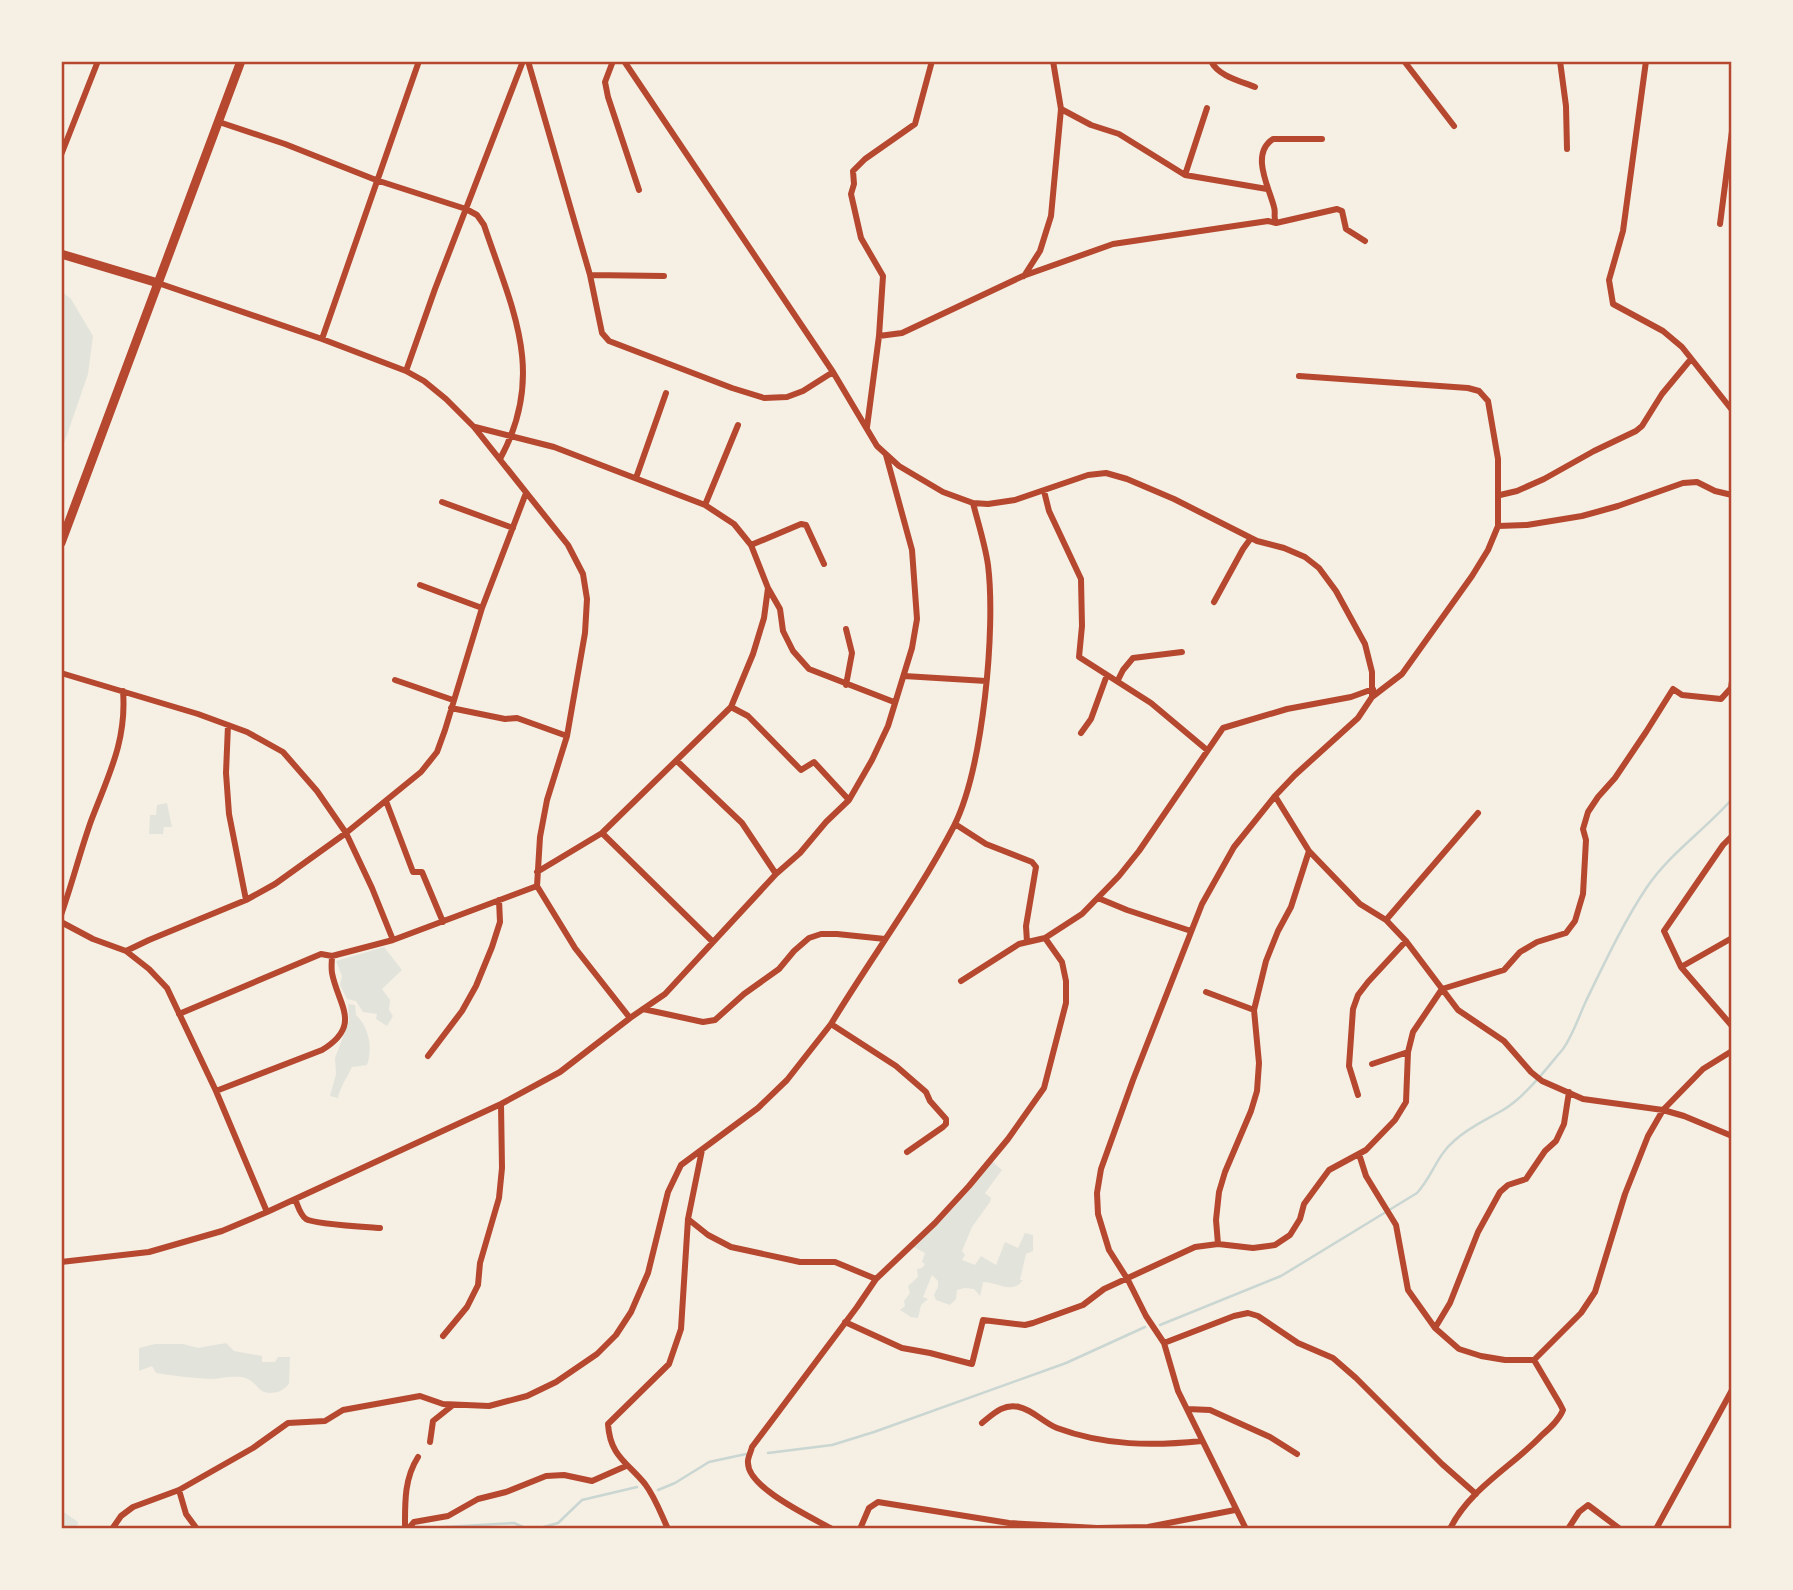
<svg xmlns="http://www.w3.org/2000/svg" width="1793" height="1590" font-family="'Varela Round',sans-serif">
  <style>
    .green { fill: #e2e4dc }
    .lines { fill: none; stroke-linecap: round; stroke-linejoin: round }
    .stream { stroke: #c9d6d2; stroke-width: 2.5 }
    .minor { stroke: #b5482f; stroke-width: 6 }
    .secondary { stroke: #b5482f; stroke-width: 9 }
    .neatline { fill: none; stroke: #b5482f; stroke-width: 2.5 }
  </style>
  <rect width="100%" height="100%" fill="#f6efe4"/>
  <!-- green -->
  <path class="green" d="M 61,291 L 71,299 L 93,336 L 88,374 L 61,452 Z
    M 167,803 L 172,827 L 164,827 L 163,834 L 149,834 L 150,815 L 156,815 L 157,805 Z
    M 384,947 L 402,970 L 382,989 L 390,1000 L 389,1010 L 393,1016 L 387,1026 L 376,1019 L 377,1014 L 363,1012 L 356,1001 L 347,999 L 340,985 L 342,976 L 336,961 Z
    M 348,1004 L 355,1005 L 356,1015 C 369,1027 373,1048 367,1065 L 352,1067 C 347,1078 340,1087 338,1098 L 330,1096 L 336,1074 L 335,1058 L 349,1021 Z
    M 992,1161 L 1002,1170 L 985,1193 L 991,1198 L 990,1202 L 972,1227 L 962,1251 L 965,1255 L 962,1260 L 975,1265 L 981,1256 L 996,1265 L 1005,1242 L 1018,1248 L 1025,1233 L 1033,1235 L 1033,1251 L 1026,1254 L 1020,1280 L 1023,1280 C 1012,1295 998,1282 983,1282 L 980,1296 L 974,1289 L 965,1288 L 957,1290 L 956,1299 L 950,1305 L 936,1300 L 934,1295 L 938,1287 L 938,1281 L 932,1275 L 923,1297 L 928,1299 L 921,1305 L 918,1318 L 911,1317 L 900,1310 L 905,1306 L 904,1301 L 910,1293 L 908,1286 L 918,1277 L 917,1269 L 922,1268 L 925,1264 L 922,1262 L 925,1253 L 912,1246 C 942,1221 970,1193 992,1161 Z
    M 226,1343 L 234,1351 L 262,1356 L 262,1362 L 275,1362 L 278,1357 L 290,1357 L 289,1384 C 283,1390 279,1393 270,1393 C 258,1393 258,1384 248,1379 C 237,1374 222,1379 210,1379 C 192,1378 174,1376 156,1373 L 152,1366 L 139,1371 L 139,1348 L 155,1344 L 183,1344 L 198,1348 Z
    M 61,1510 L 78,1522 L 77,1529 L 61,1529 Z"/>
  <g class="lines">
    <!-- stream -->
    <path class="stream" d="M 1160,1325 L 1281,1276 L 1417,1193 C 1432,1177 1437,1155 1454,1141 C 1469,1127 1486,1120 1503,1110 C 1526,1096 1546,1069 1563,1049 C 1573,1035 1579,1016 1586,1001 C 1605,962 1623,923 1647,887 C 1670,853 1705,830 1732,799
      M 768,1453 L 832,1445 L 874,1432 L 1066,1363 L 1145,1327
      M 658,1490 L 675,1483 L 709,1462 L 746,1454
      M 411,1529 L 514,1523 L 523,1527 L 540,1528 L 558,1523 L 582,1500 L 637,1487"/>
    <!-- minor -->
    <path class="minor" d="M 528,61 L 590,275 L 602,333 L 609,341 L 732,388 L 764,398 L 787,397 L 803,391 L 833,372
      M 613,61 L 605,82 L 608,97 L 639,190
      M 624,61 L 833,372 L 877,446 L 899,466 L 943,492 L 973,503 L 988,504 L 1015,500 L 1088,475 L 1106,473 L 1127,479 L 1174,499 L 1257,541 L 1284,548 L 1305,557 L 1319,568 L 1336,591 L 1365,644 L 1372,672 L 1372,697 L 1358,718 L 1295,775 L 1275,796 L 1234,847 L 1202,904 L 1133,1080 L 1101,1169 L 1097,1193 L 1098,1214 L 1109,1250 L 1128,1280 L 1146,1316 L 1164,1343 L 1178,1391 L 1246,1529
      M 1211,61 C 1218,76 1240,81 1255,87
      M 1404,61 L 1454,126
      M 1560,61 L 1566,106 L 1567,149
      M 1646,61 L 1623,231 L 1609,280 L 1613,304 L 1663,331 L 1682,347 L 1732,410
      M 1061,109 L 1091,125 L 1119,134 L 1185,175 L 1267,189
      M 219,122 L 285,144 L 376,180 L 466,209 L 477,215 L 484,225 C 512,309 547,373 500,459
      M 61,155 L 98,61
      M 1185,175 L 1207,108
      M 1276,223 L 1337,209 L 1342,211 L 1346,229 L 1365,241
      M 1720,224 L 1732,131
      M 590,275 L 664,276
      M 1024,276 L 1040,251 L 1051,216 L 1061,109 L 1053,61
      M 158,283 L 322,339 L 406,371 L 424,381 L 446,399 L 474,427 L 568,545 L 583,574 L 587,599 L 585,633 L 567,736 L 547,800 L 540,837 L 537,886 L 575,948 L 630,1018
      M 879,336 L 902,333 L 1023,276 L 1113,244 L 1268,221 L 1276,223 C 1273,217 1276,213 1274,207 C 1269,187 1250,154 1273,139 L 1322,139
      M 322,339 L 419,61
      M 406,371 L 435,289 L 523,61
      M 1299,376 L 1468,388 L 1479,391 L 1488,401 L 1498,459 L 1498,526 L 1488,550 L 1472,576 L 1402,674 L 1372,697
      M 475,427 L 554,447 L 705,505 L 734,524 L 751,545 L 768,588 L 764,618 L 753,654 L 731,707 L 602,833 L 537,872
      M 867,427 L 879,336 L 883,276 L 861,238 L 851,194 L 854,184 L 853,171 L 865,159 L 915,124 L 932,61
      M 636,478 L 666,393
      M 1044,491 L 1049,511 L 1081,579 L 1082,626 L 1079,657 L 1151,703 L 1207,750
      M 1500,495 L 1517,491 L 1544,479 L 1594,451 L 1636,431 L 1642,426 L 1662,394 L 1691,359
      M 442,502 L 513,528
      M 705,505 L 738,425
      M 1498,526 L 1527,525 L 1582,516 L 1618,506 L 1683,483 L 1697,482 L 1715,491 L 1732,495
      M 751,545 L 801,524 L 806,525 L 824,564
      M 420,585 L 482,608
      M 768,588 L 780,609 L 783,631 L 793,651 L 809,669 L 894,702
      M 1214,602 L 1243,549 L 1251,538
      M 846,629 L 852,653 L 846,685
      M 61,673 L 198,714 L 247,732 L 283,752 L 317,791 L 346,833 L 372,888 L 393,940
      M 904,676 L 986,681
      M 395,680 L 453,700
      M 1118,680 L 1123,670 L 1133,658 L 1182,652
      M 731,707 L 748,716 L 801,770 L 814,762 L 849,800
      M 451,708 L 505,719 L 517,718 L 567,736
      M 228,725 L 226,773 L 229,814 L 246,900
      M 1081,733 L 1091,719 L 1107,675
      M 677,761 L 742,823 L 776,874
      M 1275,796 L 1309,851 L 1360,904 L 1386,920 L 1406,941 L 1458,1010 L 1504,1041 L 1531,1072 L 1542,1081 L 1583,1099 L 1663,1110 L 1684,1116 L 1732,1136
      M 386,801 L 413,872 L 422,872 L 443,922
      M 955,824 L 986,844 L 1032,862 L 1036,867 L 1026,926 L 1027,942
      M 602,833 L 713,942
      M 1732,836 L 1723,845 L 1664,931 L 1681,967 L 1732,1026
      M 1098,898 L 1127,910 L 1191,931
      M 61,915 C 72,884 80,852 91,821 C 108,776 127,741 123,691
      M 1386,920 L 1478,813
      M 61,922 L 93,939 L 126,951 L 149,969 L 167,988 L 216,1091 L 267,1212
      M 126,951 L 149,940 L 246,900 L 275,884 L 346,833 L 421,772 L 437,752 L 445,730 L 482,608 L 526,493
      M 1681,967 L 1732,938
      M 961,981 L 1019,944 L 1045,938 L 1082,914 L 1119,876 L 1139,851 L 1223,728 L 1287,709 L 1351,697 L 1373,689
      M 1206,992 L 1254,1010
      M 643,1009 L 703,1022 L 715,1020 L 744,994 L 779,969 L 794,951 L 809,938 L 821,934 L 837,934 L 885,939
      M 179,1014 L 321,954 L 332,956 L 393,940 L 537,886
      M 831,1024 L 896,1066 L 926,1092 L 930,1101 L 946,1119 L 946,1124 L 943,1127 L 907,1152
      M 428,1056 L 462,1011 L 476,986 L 492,947 L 500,922 L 499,900
      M 1372,1064 L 1408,1052
      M 216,1091 L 322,1050 C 363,1025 338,1005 332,973 C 331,967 332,961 332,956
      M 1358,1095 L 1349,1066 L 1353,1009 L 1358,995 L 1368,982 L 1406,941
      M 1359,1154 L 1366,1176 L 1396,1225 L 1408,1290 L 1435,1328 L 1459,1349 L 1481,1356 L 1505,1360 L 1534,1360
      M 295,1199 C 298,1206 300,1215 306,1219 C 313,1224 367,1227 380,1228
      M 688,1219 L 708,1235 L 731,1247 L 800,1262 L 835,1262 L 876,1279
      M 1218,1244 L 1216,1220 L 1219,1192 L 1225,1172 L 1251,1111 L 1257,1091 L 1259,1063 L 1254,1010 L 1266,961 L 1278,931 L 1291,907 L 1309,851
      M 61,1262 L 149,1252 L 222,1231 L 267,1212 L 501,1104 L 560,1072 L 630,1018 L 665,994 L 776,874 L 800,853 L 826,822 L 849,800 L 872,760 L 888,726 L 912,648 L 917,619 L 912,550 L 886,455
      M 845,1322 L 902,1348 L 930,1353 L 972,1364 L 983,1320 L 1025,1325 L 1033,1323 L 1083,1305 L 1104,1289 L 1195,1247 L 1218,1244 L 1253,1248 L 1275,1245 L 1290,1235 L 1300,1219 L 1304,1204 L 1329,1170 L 1366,1150 L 1395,1120 L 1406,1102 L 1408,1052 L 1413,1032 L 1442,989 L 1504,970 L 1520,952 L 1537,942 L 1566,933 L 1575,921 L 1583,894 L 1586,840 L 1583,829 L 1588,812 L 1598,797 L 1615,778 L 1646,732 L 1673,689 L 1682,695 L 1721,699 L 1731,688 L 1732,681
      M 1435,1328 L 1450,1303 L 1478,1232 L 1500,1192 L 1508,1185 L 1526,1179 L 1545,1151 L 1556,1141 L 1564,1124 L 1569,1092
      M 443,1336 L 467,1307 L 478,1285 L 480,1263 L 499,1198 L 502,1168 L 501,1104
      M 1164,1343 L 1234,1316 L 1248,1313 L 1258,1316 L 1298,1343 L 1333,1358 L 1356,1378 L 1442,1464 L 1476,1494
      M 1187,1409 L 1210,1410 L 1270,1437 L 1297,1454
      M 982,1423 C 993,1414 1004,1403 1019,1407 C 1033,1410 1044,1423 1057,1428 C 1105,1446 1153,1446 1202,1441
      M 430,1442 L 433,1421 L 453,1405
      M 179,1490 L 186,1514 L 197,1529
      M 112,1529 L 121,1516 L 133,1507 L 179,1490 L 253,1448 L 288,1423 L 325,1421 L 343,1410 L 420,1396 L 443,1404 L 489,1406 L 527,1396 L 556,1382 L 597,1354 L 616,1335 L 631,1312 L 648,1273 L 668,1192 L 681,1165 L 758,1108 L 787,1080 L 831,1024 C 871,958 918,895 954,826 C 983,768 996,629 988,565 C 985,544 978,523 973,503
      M 405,1529 C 405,1503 404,1479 418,1457
      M 408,1529 L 414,1522 L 448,1516 L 478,1499 L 506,1492 L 546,1476 L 564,1475 L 592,1481 L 626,1466
      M 668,1529 C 661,1514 655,1497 645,1484 C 627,1462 610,1456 608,1424 L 669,1364 L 681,1329 L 688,1219 L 702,1150
      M 832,1529 C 811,1517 748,1488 748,1463 C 747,1459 751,1452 752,1447 L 857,1307 L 876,1279 L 935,1223 L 969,1186 L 1008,1139 L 1044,1088 L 1066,1003 L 1066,981 L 1062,962 L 1045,938
      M 860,1529 L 869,1508 L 878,1502 L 1009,1523 L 1097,1528 L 1148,1527 L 1235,1510
      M 1450,1529 C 1469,1489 1513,1466 1542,1435 C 1550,1428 1559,1420 1563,1410 L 1560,1404 L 1534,1360 L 1581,1313 L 1595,1292 L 1625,1194 L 1648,1136 L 1663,1110 L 1703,1069 L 1732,1051
      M 1568,1529 L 1579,1512 L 1588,1505 L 1620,1529
      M 1656,1529 L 1732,1390"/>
    <!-- secondary -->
    <path class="secondary" d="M 61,254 L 158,283
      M 61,543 L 241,61"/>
  </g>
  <!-- border -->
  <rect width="1793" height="1590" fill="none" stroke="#f6efe4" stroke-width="126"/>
  <rect x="63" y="63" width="1667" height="1464" class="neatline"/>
</svg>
